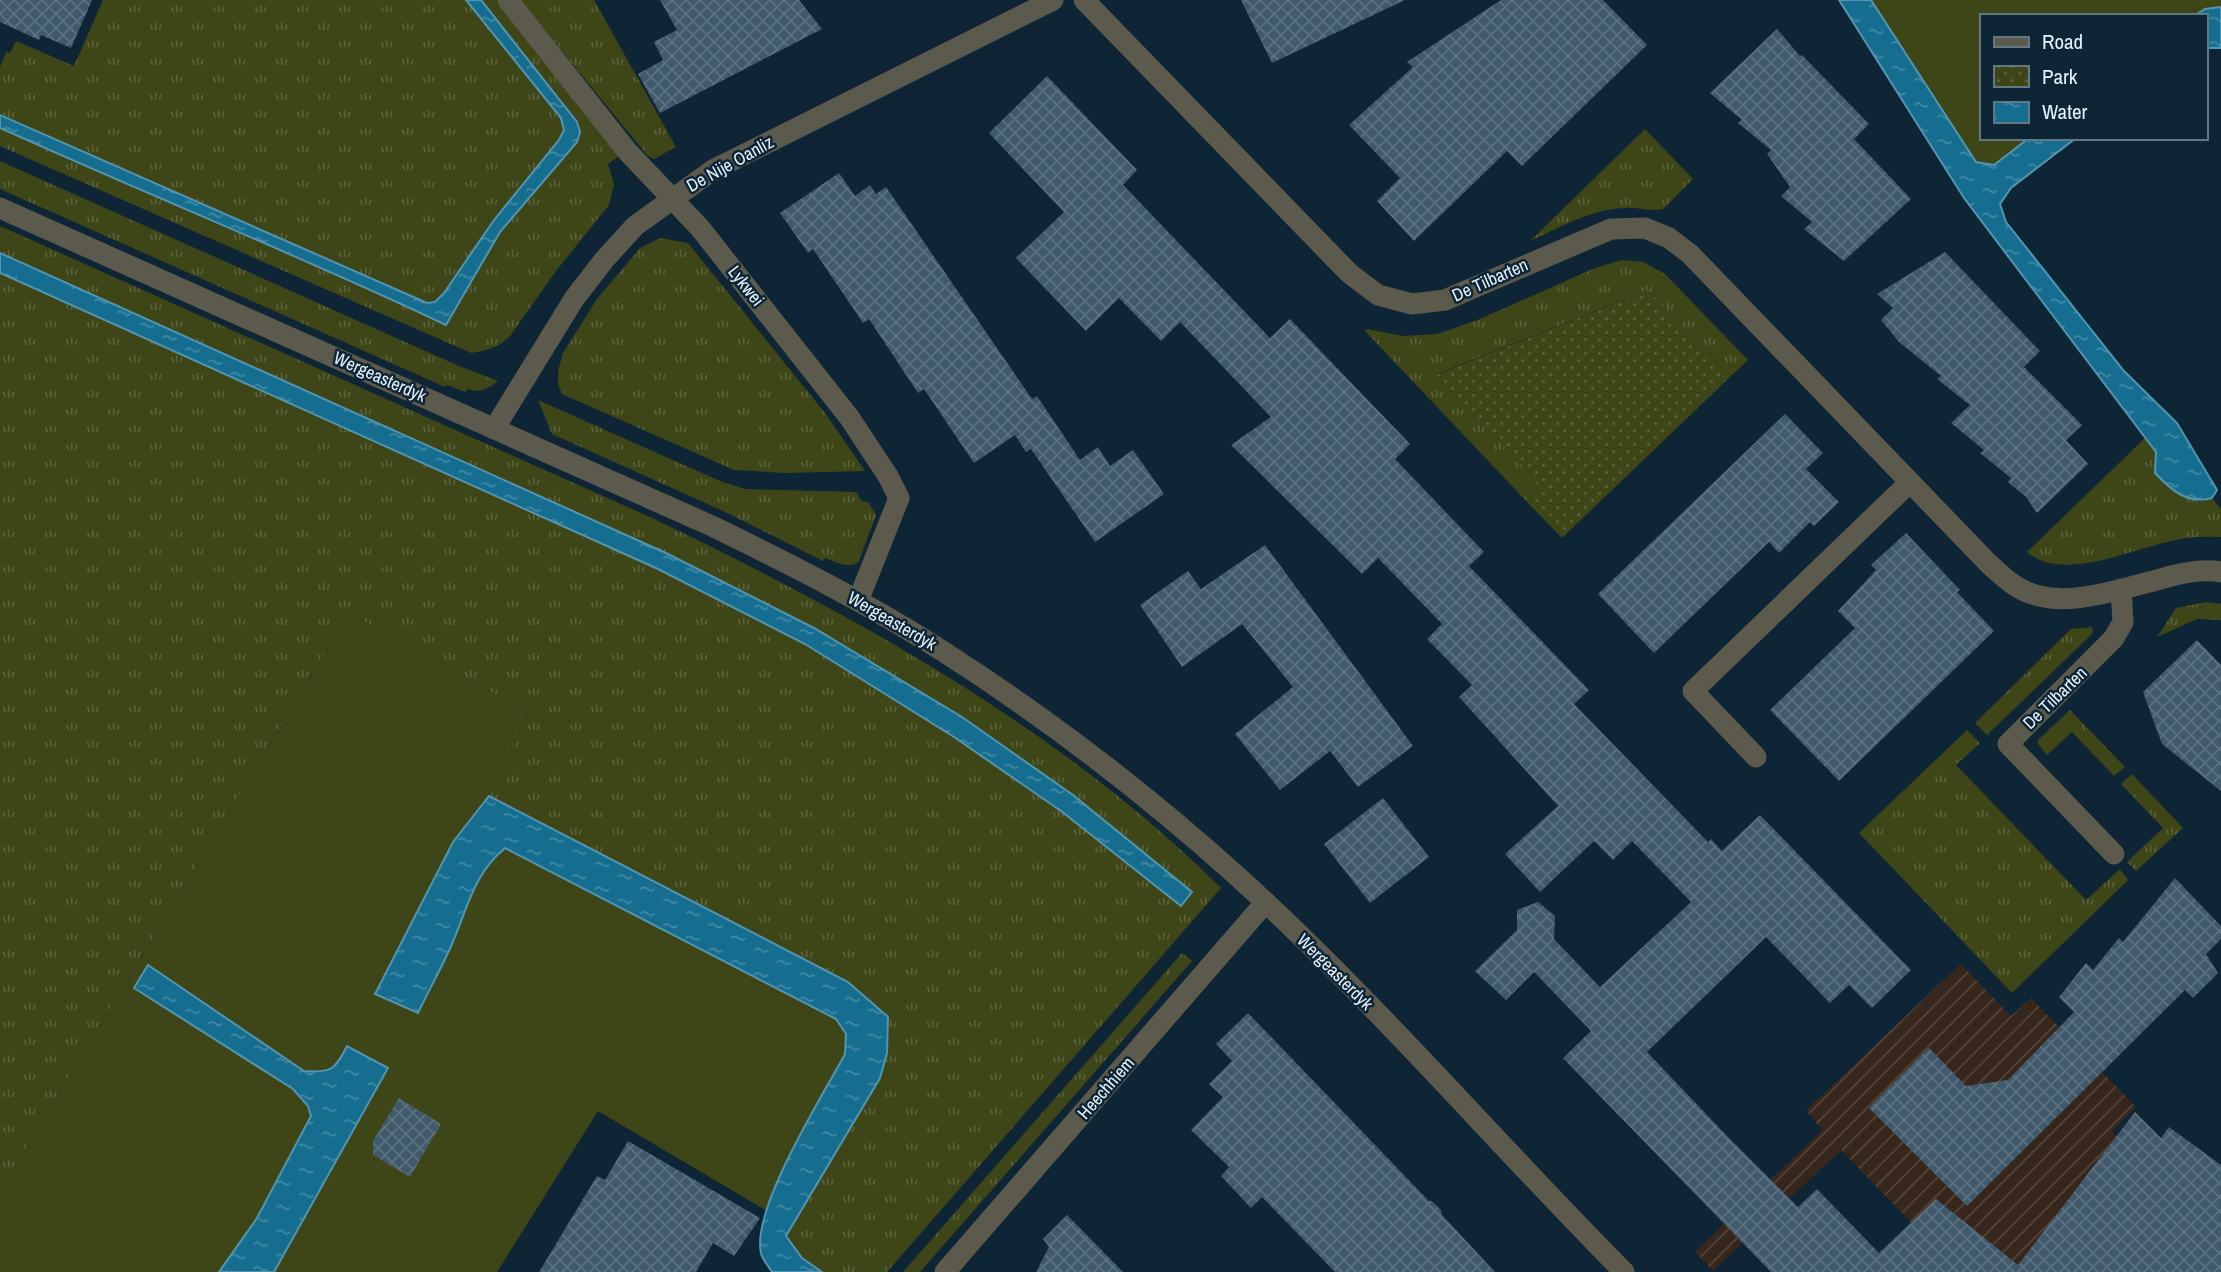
<svg xmlns="http://www.w3.org/2000/svg" width="2221" height="1272" font-family="'Archivo Narrow',sans-serif">
  <style>
    .industrial { fill: url(#industrial-furrows) }
    .grass { fill: url(#grass-tufts) }
    .park { fill: url(#park-dots) }
    .garden { fill: #3e4516 }
    .water { fill: url(#water-ripples); stroke: #5395b0; stroke-width: 2 }
    .building { fill: url(#building-cross-hatch) }
    .lines { fill: none; stroke-linecap: round; stroke-linejoin: round }
    .street { stroke: #5c594d; stroke-width: 21 }
    .labels { text-anchor: middle; stroke-width: 5; stroke-linejoin: round; paint-order: stroke }
    .street-label { font-size: 18px; fill: #e3f1fd; stroke: #0e2535 }
  </style>
  <defs>
    <pattern id="industrial-furrows" width="10" height="10" patternUnits="userSpaceOnUse" patternTransform="scale(1.75)"><rect width="10" height="10" fill="#36261c"/><path d="M-1 1l2-2M0 10L10 0M9 11l2-2" fill="none" stroke="#53463e"/></pattern>
    <pattern id="grass-tufts" width="24" height="20" patternUnits="userSpaceOnUse" patternTransform="scale(1.75)"><rect width="24" height="20" fill="#3e4516"/><path d="M3 7l-1-3M5 7V3M7 7l1-3M15 17l-1-3M17 17v-4M19 17l1-3" fill="none" stroke="#5a6039"/></pattern>
    <pattern id="park-dots" width="8" height="8" patternUnits="userSpaceOnUse" patternTransform="scale(1.75)"><rect width="8" height="8" fill="#3e4516"/><path d="M2 2h.1M6 6h.1" fill="none" stroke="#5a6039" stroke-width="1.8" stroke-linecap="round"/></pattern>
    <pattern id="water-ripples" width="26" height="14" patternUnits="userSpaceOnUse" patternTransform="scale(1.75)"><rect width="26" height="14" fill="#156e8f"/><path d="M2 4q2-2 4 0t4 0M15 11q2-2 4 0t4 0" fill="none" stroke="#428aa5"/></pattern>
    <pattern id="building-cross-hatch" width="8" height="8" patternUnits="userSpaceOnUse" patternTransform="scale(1.75)"><rect width="8" height="8" fill="#40596b"/><path d="M0 0l8 8M0 8l8-8" fill="none" stroke="#5b7181"/></pattern>
  </defs>
  <rect width="100%" height="100%" fill="#0e2535"/>
  <!-- industrial -->
  <path class="industrial" d="M 1961,964 L 2011,1016 L 2031,998 L 2136,1107 L 2112,1131 L 2143,1162 L 2058,1272 L 1959,1272 L 1841,1150 L 1713,1271 L 1695,1252 L 1822,1130 L 1806,1110 Z"/>
  <!-- grass -->
  <path class="grass" d="M 103,0 L 466,0 L 561,119 L 564,130 L 559,140 L 494,220 L 444,293 L 435,302 L 427,303 L 0,115 L 0,67 L 6,52 L 10,53 L 16,41 L 74,66 Z
    M 481,0 L 497,0 L 619,156 L 608,164 L 614,184 L 609,205 L 556,271 L 510,336 C 499,348 487,350 471,353 L 0,146 L 0,128 C 148,195 299,255 445,325 L 500,232 L 577,142 L 577,122 Z
    M 520,0 L 594,0 L 676,147 L 654,159 L 647,155 Z
    M 1645,129 L 1693,179 L 1663,209 C 1650,212 1637,207 1624,208 C 1591,209 1559,228 1530,241 Z
    M 0,161 L 459,366 L 498,381 C 488,388 480,394 468,389 L 465,392 L 447,385 L 445,387 L 0,189 Z
    M 0,226 L 652,518 C 856,616 1060,728 1221,888 L 887,1272 L 822,1272 L 802,1258 L 786,1237 L 880,1078 L 848,982 L 489,796 L 528,713 L 349,613 L 0,1192 L 0,273 L 658,569 L 805,644 L 954,737 L 1061,811 L 1181,905 L 1192,892 L 1073,795 L 962,717 L 814,628 L 666,553 L 0,253 Z
    M 660,238 L 688,243 L 825,413 L 865,471 L 785,473 L 734,470 L 562,394 L 558,384 L 558,371 L 563,353 L 597,299 L 640,248 Z
    M 1622,260 L 1643,262 L 1665,274 L 1748,360 L 1731,376 L 1648,290 L 1437,374 L 1546,490 L 1530,505 L 1365,331 L 1367,329 L 1403,336 L 1437,334 L 1480,319 L 1595,268 Z
    M 538,400 L 720,481 L 745,489 L 856,492 L 861,500 L 869,503 L 876,515 L 859,561 C 850,570 836,562 825,558 L 823,561 L 721,510 L 552,434 Z
    M 2145,438 L 2156,453 L 2155,465 L 2199,502 L 2212,498 L 2221,509 L 2221,537 C 2203,536 2184,537 2167,542 C 2127,551 2061,582 2027,552 Z
    M 2206,602 L 2221,604 L 2221,620 L 2197,619 L 2157,637 L 2176,608 Z
    M 2092,627 L 2093,632 L 2090,636 L 1987,735 L 1975,723 L 2071,629 Z
    M 2070,710 L 2125,767 L 2114,776 L 2072,732 L 2047,755 L 2038,744 L 2038,740 Z
    M 1967,730 L 1980,743 L 1956,765 L 2086,900 L 2120,869 L 2128,880 L 2012,993 L 1859,833 Z
    M 2132,774 L 2183,828 L 2136,871 L 2127,862 L 2163,828 L 2121,784 Z
    M 1182,953 L 1192,961 L 920,1272 L 903,1272 Z"/>
  <!-- park -->
  <path class="park" d="M 1648,290 L 1731,376 L 1562,538 L 1530,505 L 1545,490 L 1436,375 Z"/>
  <!-- garden -->
  <path class="garden" d="M 1871,0 L 2221,0 L 2221,7 L 2205,9 L 2194,16 L 1981,16 L 1981,138 L 2029,138 L 1994,165 L 1976,162 Z
    M 349,613 L 528,713 L 489,796 L 453,842 L 375,994 L 418,1013 C 429,990 442,967 452,944 C 469,904 471,878 505,848 L 836,1019 L 846,1034 L 845,1054 L 787,1161 L 769,1202 L 767,1211 L 598,1111 L 497,1272 L 274,1272 L 388,1068 L 347,1046 C 335,1070 331,1073 304,1071 L 148,966 L 135,988 L 293,1089 L 308,1106 L 311,1116 L 257,1218 L 219,1272 L 0,1272 L 0,1192 Z"/>
  <!-- water -->
  <path class="water" d="M 466,0 L 481,0 L 577,122 L 580,132 L 577,142 L 500,232 L 446,325 C 299,255 148,195 0,128 L 0,115 L 427,303 L 435,302 L 444,293 L 494,220 L 559,140 L 564,130 L 561,118 Z
    M 1839,0 L 1871,0 L 1976,162 L 1994,165 L 2029,138 L 2076,138 L 2011,188 L 2000,204 L 2006,222 L 2124,371 L 2177,423 L 2217,490 L 2212,498 C 2188,505 2171,490 2155,473 L 2156,452 L 1964,198 Z
    M 2221,7 L 2221,48 L 2205,48 L 2205,16 L 2194,16 L 2205,9 Z
    M 0,253 L 666,553 L 814,628 L 962,717 L 1073,795 L 1192,892 L 1181,906 L 1061,811 L 954,737 L 805,644 L 658,569 L 0,273 Z
    M 489,796 L 848,982 L 888,1017 L 887,1053 L 880,1078 L 786,1236 L 802,1258 L 822,1272 L 772,1272 C 769,1267 762,1259 761,1253 C 751,1209 823,1095 845,1054 L 846,1034 L 836,1019 L 505,848 C 473,875 468,907 452,944 C 442,967 429,990 418,1013 L 375,994 L 453,842 Z
    M 148,965 L 304,1071 C 331,1073 335,1070 347,1046 L 388,1068 L 274,1272 L 219,1272 L 257,1218 L 311,1116 L 308,1106 L 293,1089 L 134,988 Z"/>
  <!-- building -->
  <path class="building" d="M 0,0 L 92,0 L 71,48 L 41,35 L 39,40 L 0,22 Z
    M 660,0 L 799,0 L 822,29 L 660,113 L 638,74 L 663,60 L 654,42 L 677,30 Z
    M 1241,0 L 1405,0 L 1272,63 Z
    M 1501,0 L 1603,0 L 1647,45 L 1522,166 L 1507,151 L 1414,241 L 1377,201 L 1400,178 L 1349,125 L 1413,67 L 1407,62 Z
    M 1777,29 L 1800,56 L 1802,55 L 1869,124 L 1854,139 L 1911,199 L 1844,261 L 1804,229 L 1812,222 L 1781,196 L 1790,187 L 1767,154 L 1771,150 L 1738,123 L 1742,120 L 1710,93 Z
    M 1047,76 L 1137,170 L 1123,185 L 1270,338 L 1290,319 L 1410,444 L 1395,459 L 1484,552 L 1469,566 L 1589,690 L 1574,704 L 1708,842 L 1711,839 L 1722,851 L 1760,815 L 1911,970 L 1872,1008 L 1849,985 L 1830,1003 L 1766,937 L 1647,1052 L 1728,1137 L 1798,1207 L 1817,1189 L 1879,1253 L 1936,1199 L 2018,1265 L 2135,1112 L 2161,1138 L 2169,1127 L 2221,1165 L 2221,1272 L 1771,1272 L 1563,1058 L 1591,1031 L 1534,972 L 1506,1000 L 1475,971 L 1517,930 L 1517,910 L 1538,902 L 1555,916 L 1554,939 L 1600,987 L 1691,902 L 1632,841 L 1613,860 L 1594,841 L 1540,892 L 1505,854 L 1558,806 L 1459,697 L 1472,685 L 1427,639 L 1442,624 L 1378,558 L 1362,574 L 1231,445 L 1271,417 L 1180,322 L 1161,341 L 1119,298 L 1086,331 L 1016,258 L 1064,212 L 989,133 Z
    M 839,173 L 855,196 L 870,185 L 876,194 L 886,187 L 1032,399 L 1037,396 L 1080,460 L 1098,447 L 1110,466 L 1133,450 L 1164,494 L 1095,542 L 1031,449 L 1026,452 L 1015,435 L 974,463 L 924,389 L 918,393 L 869,319 L 863,323 L 813,249 L 808,253 L 780,213 Z
    M 1945,252 L 2040,351 L 2024,367 L 2082,425 L 2066,440 L 2088,464 L 2037,513 L 2026,497 L 2008,482 L 2011,478 L 1980,453 L 1984,450 L 1951,423 L 1970,405 L 1937,379 L 1941,376 L 1899,342 L 1881,320 L 1893,308 L 1877,294 Z
    M 1785,414 L 1823,453 L 1806,469 L 1839,502 L 1814,526 L 1810,522 L 1779,553 L 1769,542 L 1654,653 L 1598,594 Z
    M 1906,533 L 1960,590 L 1957,592 L 1994,631 L 1839,781 L 1770,710 L 1855,628 L 1838,611 L 1876,570 L 1871,565 Z
    M 1265,545 L 1413,746 L 1358,787 L 1330,751 L 1280,790 L 1235,734 L 1293,687 L 1242,624 L 1182,667 L 1140,605 L 1188,571 L 1201,589 Z
    M 2197,640 L 2221,665 L 2221,791 L 2162,744 L 2143,692 Z
    M 1383,798 L 1429,857 L 1370,903 L 1324,844 Z
    M 2175,878 L 2221,926 L 2221,939 L 2206,954 L 2218,973 L 2193,998 L 2185,990 L 1967,1206 L 1869,1108 L 1929,1048 L 1966,1086 L 2008,1080 L 2074,1012 L 2059,997 L 2086,963 L 2093,970 L 2119,938 L 2123,942 Z
    M 1248,1013 L 1428,1200 L 1433,1202 L 1441,1210 L 1442,1215 L 1495,1272 L 1335,1272 L 1262,1197 L 1251,1208 L 1221,1176 L 1229,1167 L 1191,1130 L 1223,1097 L 1209,1084 L 1232,1061 L 1216,1044 Z
    M 399,1098 L 441,1124 L 410,1177 L 373,1155 L 373,1141 Z
    M 628,1141 L 760,1218 L 734,1256 L 713,1243 L 696,1272 L 539,1272 L 597,1176 L 605,1180 Z
    M 1067,1215 L 1123,1272 L 1036,1272 L 1049,1247 L 1043,1239 Z"/>
  <g class="lines">
    <!-- street -->
    <path class="street" d="M 508,0 L 627,151 L 700,228 L 849,417 L 888,476 L 899,498 L 858,601
      M 1084,0 L 1349,273 L 1378,295 L 1412,304 L 1445,300 L 1611,229 L 1645,228 L 1669,238 L 1690,254 L 1989,564 C 1997,571 2005,579 2014,585 C 2055,613 2113,591 2157,580 C 2176,574 2201,568 2221,572
      M 0,208 L 714,527 C 792,565 871,605 944,652 C 1047,718 1146,794 1237,876 C 1374,1000 1494,1141 1624,1272
      M 494,429 L 574,299 L 604,260 L 635,226 L 713,170 L 1053,0
      M 1756,757 L 1693,691 L 1910,482
      M 2114,854 L 2008,744 L 2114,638 L 2123,622 L 2121,589
      M 945,1272 L 1265,903"/>
  </g>
  <g class="labels">
    <!-- street labels -->
    <g class="street-label">
      <text transform="translate(730 164) rotate(-29)" y="6">De Nije Oanliz</text>
      <text transform="translate(1490 280) rotate(-24)" y="6">De Tilbarten</text>
      <text transform="translate(746 286) rotate(52)" y="6">Lykwei</text>
      <text transform="translate(380 377) rotate(24)" y="6">Wergeasterdyk</text>
      <text transform="translate(892 621) rotate(30)" y="6">Wergeasterdyk</text>
      <text transform="translate(2055 698) rotate(-44)" y="6">De Tilbarten</text>
      <text transform="translate(1335 972) rotate(45)" y="6">Wergeasterdyk</text>
      <text transform="translate(1106 1088) rotate(-49)" y="6">Heechhiem</text>
    </g>
  </g>
  <!-- legend -->
  <rect x="1980" y="14" width="228" height="126" fill="#0e2535" stroke="#637785" stroke-width="2"/>
  <rect x="1994" y="37" width="35" height="10" fill="#5c594d" stroke="#637785" stroke-width="2"/>
  <text x="2042" y="49" font-size="21" fill="#e3f1fd">Road</text>
  <rect x="1994" y="66" width="35" height="21" fill="url(#park-dots)" stroke="#637785" stroke-width="2"/>
  <text x="2042" y="84" font-size="21" fill="#e3f1fd">Park</text>
  <rect x="1994" y="102" width="35" height="21" fill="url(#water-ripples)" stroke="#637785" stroke-width="2"/>
  <text x="2042" y="119" font-size="21" fill="#e3f1fd">Water</text>
</svg>
